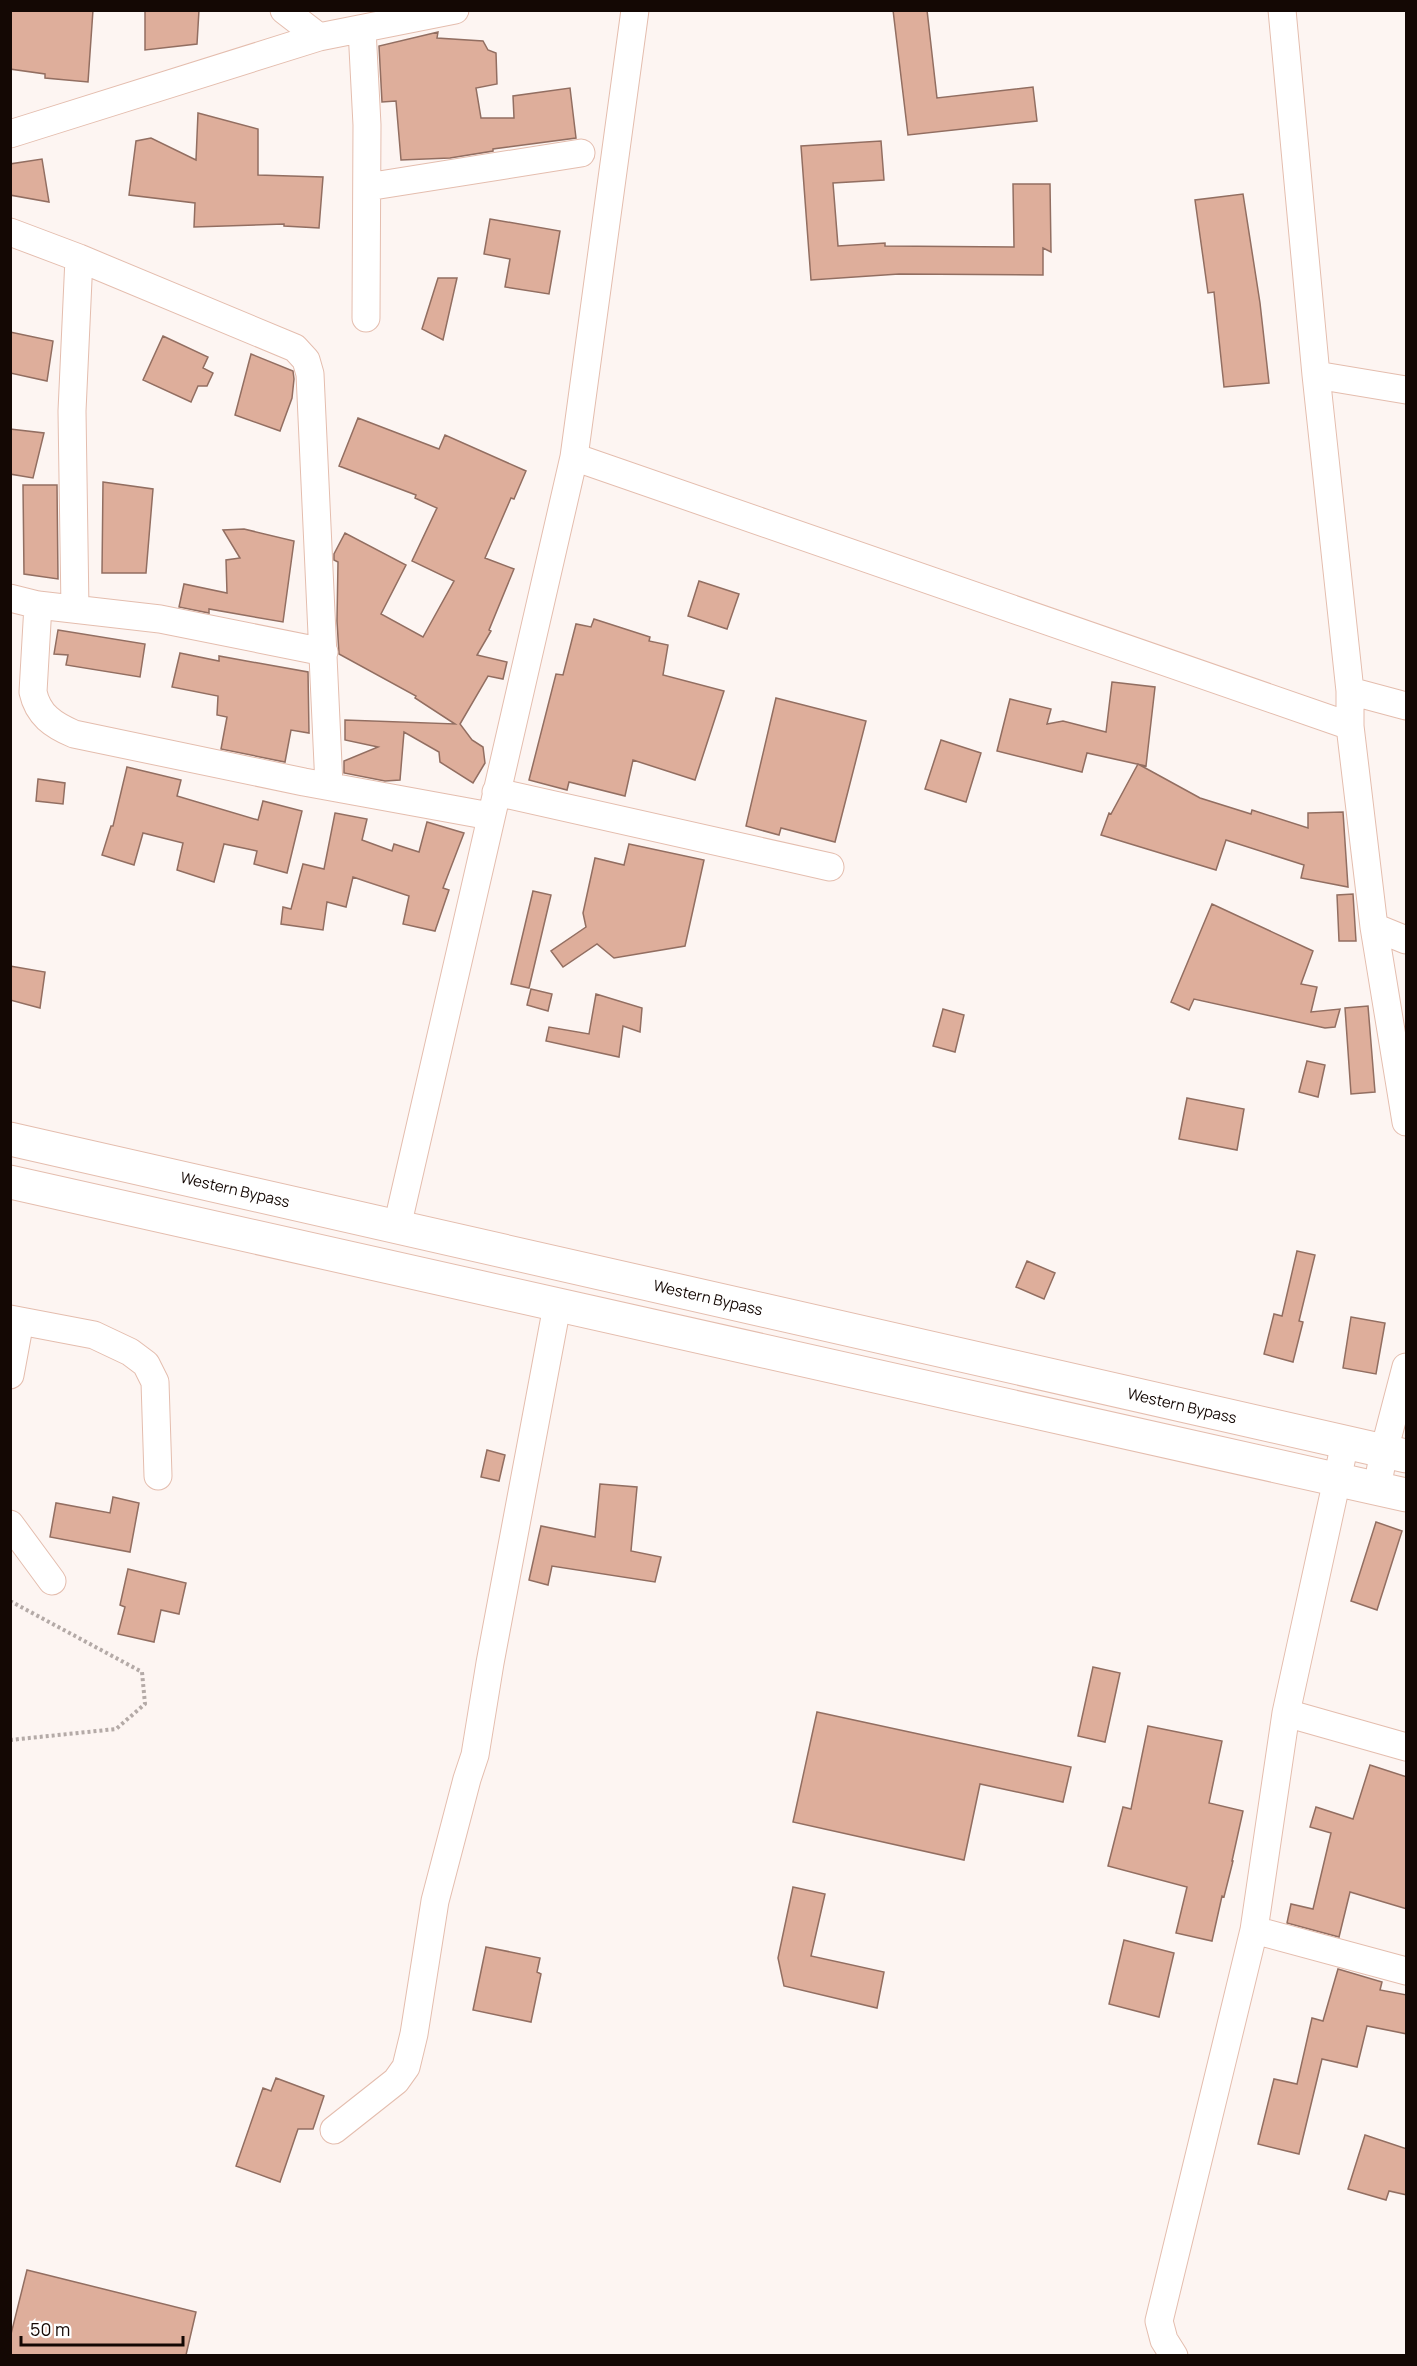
<svg xmlns="http://www.w3.org/2000/svg" width="1417" height="2366" font-family="Manrope,sans-serif">
  <style>
    .building { fill: #deae9b; stroke: #926e61; stroke-width: 1.5 }
    .lines { fill: none; stroke-linecap: round; stroke-linejoin: round }
    .minor-casing { stroke: #e4bdae; stroke-width: 29 }
    .major-casing { stroke: #e4bdae; stroke-width: 35 }
    .path { stroke: #b4aaa7; stroke-width: 4; stroke-dasharray: 3 3; stroke-linecap: butt }
    .minor { stroke: #fff; stroke-width: 27 }
    .major { stroke: #fff; stroke-width: 33 }
    .labels { text-anchor: middle; stroke-width: 5; stroke-linejoin: round; paint-order: stroke }
    .street-label { font-size: 15px; fill: #140804; stroke: #fff }
  </style>
  <rect width="100%" height="100%" fill="#fdf5f2"/>
  <!-- building -->
  <path class="building" d="M 10,10 L 93,10 L 88,82 L 45,78 L 45,74 L 10,69 Z
    M 145,10 L 199,10 L 197,44 L 145,50 Z
    M 893,10 L 927,10 L 937,98 L 1033,87 L 1037,121 L 908,135 Z
    M 438,32 L 437,38 L 483,41 L 488,50 L 496,53 L 497,84 L 476,88 L 481,118 L 514,118 L 513,96 L 570,88 L 576,138 L 493,149 L 493,151 L 450,158 L 401,160 L 396,101 L 382,102 L 379,46 Z
    M 198,113 L 258,129 L 258,175 L 323,177 L 319,228 L 284,226 L 284,224 L 194,227 L 195,203 L 129,195 L 136,141 L 151,138 L 196,160 Z
    M 881,141 L 884,180 L 833,183 L 838,246 L 885,243 L 885,246 L 1014,247 L 1013,184 L 1050,184 L 1051,252 L 1043,248 L 1043,275 L 899,274 L 811,280 L 801,146 Z
    M 42,159 L 49,202 L 10,195 L 10,164 Z
    M 1243,194 L 1260,303 L 1269,383 L 1224,387 L 1214,292 L 1208,293 L 1195,200 Z
    M 490,219 L 560,231 L 549,294 L 505,287 L 510,259 L 484,254 Z
    M 438,278 L 457,278 L 443,340 L 422,329 Z
    M 10,332 L 53,341 L 47,381 L 10,373 Z
    M 163,336 L 208,357 L 203,368 L 213,373 L 207,386 L 198,386 L 191,402 L 143,380 Z
    M 251,354 L 293,371 L 294,379 L 292,398 L 280,431 L 235,415 Z
    M 358,418 L 439,449 L 445,435 L 526,471 L 514,499 L 511,498 L 485,558 L 514,569 L 489,630 L 491,631 L 477,655 L 507,662 L 503,679 L 488,676 L 460,724 L 472,740 L 483,747 L 485,763 L 473,783 L 440,762 L 439,752 L 404,732 L 400,780 L 385,781 L 344,773 L 344,761 L 378,747 L 345,740 L 345,720 L 455,724 L 415,698 L 416,696 L 339,654 L 337,621 L 338,562 L 334,560 L 334,554 L 345,533 L 406,565 L 381,614 L 423,637 L 454,581 L 412,561 L 437,508 L 415,498 L 416,495 L 339,466 Z
    M 10,429 L 44,433 L 33,478 L 10,474 Z
    M 103,482 L 153,489 L 146,573 L 102,573 Z
    M 23,485 L 57,485 L 58,579 L 24,574 Z
    M 244,529 L 294,541 L 283,622 L 209,609 L 209,613 L 179,607 L 184,584 L 227,593 L 226,560 L 240,558 L 223,530 Z
    M 699,581 L 739,594 L 727,629 L 688,616 Z
    M 594,619 L 650,637 L 649,641 L 668,645 L 663,675 L 724,691 L 695,780 L 633,760 L 625,796 L 569,782 L 567,790 L 529,780 L 556,674 L 563,675 L 576,624 L 591,627 Z
    M 58,630 L 145,644 L 140,677 L 66,665 L 68,655 L 54,654 Z
    M 180,653 L 219,661 L 219,656 L 308,672 L 309,733 L 291,730 L 285,762 L 221,749 L 227,717 L 217,715 L 218,696 L 172,687 Z
    M 1112,682 L 1155,687 L 1146,766 L 1087,753 L 1082,772 L 997,751 L 1010,699 L 1051,709 L 1047,724 L 1063,721 L 1106,732 Z
    M 776,698 L 866,721 L 835,842 L 781,828 L 779,835 L 746,826 Z
    M 941,740 L 981,753 L 966,802 L 925,789 Z
    M 1138,764 L 1200,798 L 1251,814 L 1252,810 L 1308,828 L 1308,813 L 1343,812 L 1348,887 L 1301,878 L 1304,865 L 1226,840 L 1216,870 L 1101,835 L 1109,813 L 1111,814 Z
    M 127,767 L 181,780 L 177,796 L 258,820 L 263,801 L 302,811 L 287,873 L 254,864 L 257,851 L 224,844 L 214,882 L 177,870 L 183,843 L 143,833 L 134,865 L 102,855 L 111,826 L 113,826 Z
    M 38,779 L 65,783 L 63,804 L 36,801 Z
    M 335,813 L 367,819 L 362,840 L 392,851 L 394,844 L 419,852 L 427,822 L 464,833 L 443,888 L 449,890 L 435,931 L 403,924 L 409,896 L 353,877 L 346,907 L 327,902 L 323,930 L 281,924 L 283,907 L 291,909 L 303,864 L 324,869 Z
    M 629,844 L 704,860 L 685,946 L 614,958 L 597,944 L 563,967 L 551,951 L 586,927 L 583,913 L 595,858 L 624,865 Z
    M 533,891 L 551,895 L 529,988 L 511,984 Z
    M 1353,894 L 1356,941 L 1339,941 L 1337,895 Z
    M 1212,904 L 1313,951 L 1301,984 L 1317,987 L 1311,1012 L 1340,1009 L 1335,1027 L 1325,1028 L 1194,999 L 1189,1010 L 1171,1002 Z
    M 10,966 L 45,972 L 40,1008 L 10,1000 Z
    M 531,989 L 552,994 L 548,1011 L 527,1005 Z
    M 596,994 L 642,1008 L 640,1032 L 623,1026 L 619,1057 L 546,1041 L 549,1027 L 589,1034 Z
    M 1368,1006 L 1375,1092 L 1351,1094 L 1345,1008 Z
    M 943,1009 L 964,1015 L 955,1052 L 933,1046 Z
    M 1307,1061 L 1325,1065 L 1318,1097 L 1299,1092 Z
    M 1187,1098 L 1244,1109 L 1237,1150 L 1179,1139 Z
    M 1297,1251 L 1315,1255 L 1299,1321 L 1303,1322 L 1293,1362 L 1264,1354 L 1274,1314 L 1282,1316 Z
    M 1027,1261 L 1055,1273 L 1044,1299 L 1016,1287 Z
    M 1351,1317 L 1385,1323 L 1376,1374 L 1343,1368 Z
    M 487,1450 L 505,1455 L 499,1481 L 481,1477 Z
    M 600,1484 L 637,1487 L 631,1551 L 661,1557 L 655,1582 L 552,1566 L 548,1585 L 529,1580 L 541,1526 L 595,1537 Z
    M 113,1497 L 139,1503 L 130,1552 L 50,1537 L 56,1503 L 110,1513 Z
    M 1376,1522 L 1402,1531 L 1377,1610 L 1351,1601 Z
    M 128,1569 L 186,1583 L 179,1614 L 161,1610 L 154,1642 L 118,1634 L 125,1607 L 120,1605 Z
    M 1093,1667 L 1120,1673 L 1105,1742 L 1078,1736 Z
    M 817,1712 L 1071,1767 L 1063,1802 L 980,1784 L 964,1860 L 793,1822 Z
    M 1148,1726 L 1222,1741 L 1209,1803 L 1243,1811 L 1232,1861 L 1233,1861 L 1224,1897 L 1222,1896 L 1212,1941 L 1176,1933 L 1187,1887 L 1108,1866 L 1123,1807 L 1131,1809 Z
    M 1370,1765 L 1407,1777 L 1407,1909 L 1350,1892 L 1339,1937 L 1287,1923 L 1291,1904 L 1313,1909 L 1331,1833 L 1310,1827 L 1316,1807 L 1353,1819 Z
    M 793,1887 L 825,1894 L 811,1956 L 884,1972 L 877,2008 L 784,1986 L 778,1958 Z
    M 1124,1940 L 1174,1953 L 1159,2017 L 1109,2004 Z
    M 486,1947 L 540,1958 L 537,1972 L 541,1974 L 531,2022 L 473,2010 Z
    M 1338,1969 L 1382,1982 L 1380,1990 L 1407,1995 L 1407,2034 L 1367,2026 L 1357,2067 L 1322,2059 L 1299,2154 L 1258,2144 L 1274,2079 L 1297,2084 L 1312,2018 L 1323,2021 Z
    M 276,2078 L 324,2096 L 313,2129 L 298,2129 L 280,2182 L 236,2166 L 263,2088 L 271,2091 Z
    M 1365,2135 L 1407,2149 L 1407,2195 L 1389,2191 L 1386,2200 L 1348,2189 Z
    M 27,2270 L 196,2312 L 186,2355 L 10,2355 L 10,2338 Z"/>
  <g class="lines">
    <defs>
      <path id="minor" d="M 284,10 L 319,37
        M 1282,10 L 1316,375 L 1350,691 L 1350,726 L 1374,927 L 1406,1122
        M 362,29 L 367,125 L 366,318
        M 10,134 L 319,37 L 455,10
        M 367,187 L 581,153
        M 10,232 L 79,258 L 295,348 L 306,360 L 310,374 L 329,786
        M 1316,375 L 1406,390
        M 574,457 L 1350,726
        M 10,598 L 38,605 L 160,619 L 324,652
        M 38,605 L 33,692 C 38,715 53,725 74,734 L 304,782 L 490,816
        M 75,609 L 72,411 L 79,258
        M 1350,691 L 1406,706
        M 496,792 L 830,867
        M 1374,927 L 1406,940
        M 397,1227 L 574,457 L 635,10
        M 10,1319 L 94,1335 L 130,1352 L 146,1364 L 155,1382 L 158,1476
        M 10,1375 L 20,1321
        M 1377,1488 L 1384,1451 L 1406,1367
        M 10,1524 L 52,1581
        M 1286,1713 L 1406,1747
        M 1254,1930 L 1406,1971
        M 334,2130 L 396,2081 L 406,2067 L 414,2034 L 435,1901 L 467,1779 L 475,1755 L 490,1663 L 557,1306
        M 1174,2356 L 1164,2340 L 1159,2321 L 1254,1930 L 1286,1713 L 1345,1443"/>
      <path id="major" d="M 10,1139 L 1406,1456
        M 10,1182 L 1406,1495"/>
    </defs>
    <!-- minor casing -->
    <use href="#minor" class="minor-casing"/>
    <!-- major casing -->
    <use href="#major" class="major-casing"/>
    <!-- path -->
    <path class="path" d="M 10,1601 L 142,1672 L 145,1704 L 116,1729 L 10,1740"/>
    <!-- minor -->
    <use href="#minor" class="minor"/>
    <!-- major -->
    <use href="#major" class="major"/>
  </g>
  <g class="labels">
    <!-- street labels -->
    <g class="street-label">
      <text transform="translate(235 1190) rotate(13)" y="5">Western Bypass</text>
      <text transform="translate(708 1298) rotate(13)" y="5">Western Bypass</text>
      <text transform="translate(1182 1406) rotate(13)" y="5">Western Bypass</text>
    </g>
  </g>
  <!-- border -->
  <rect width="1417" height="2366" fill="none" stroke="#140804" stroke-width="24"/>
  <!-- scale -->
  <path d="M21 2336v9h162v-9" fill="none" stroke="#140804" stroke-width="3"/>
  <text x="30" y="2336" font-size="18" fill="#140804" stroke="#ffffff" stroke-width="4.5" paint-order="stroke">50 m</text>
</svg>
